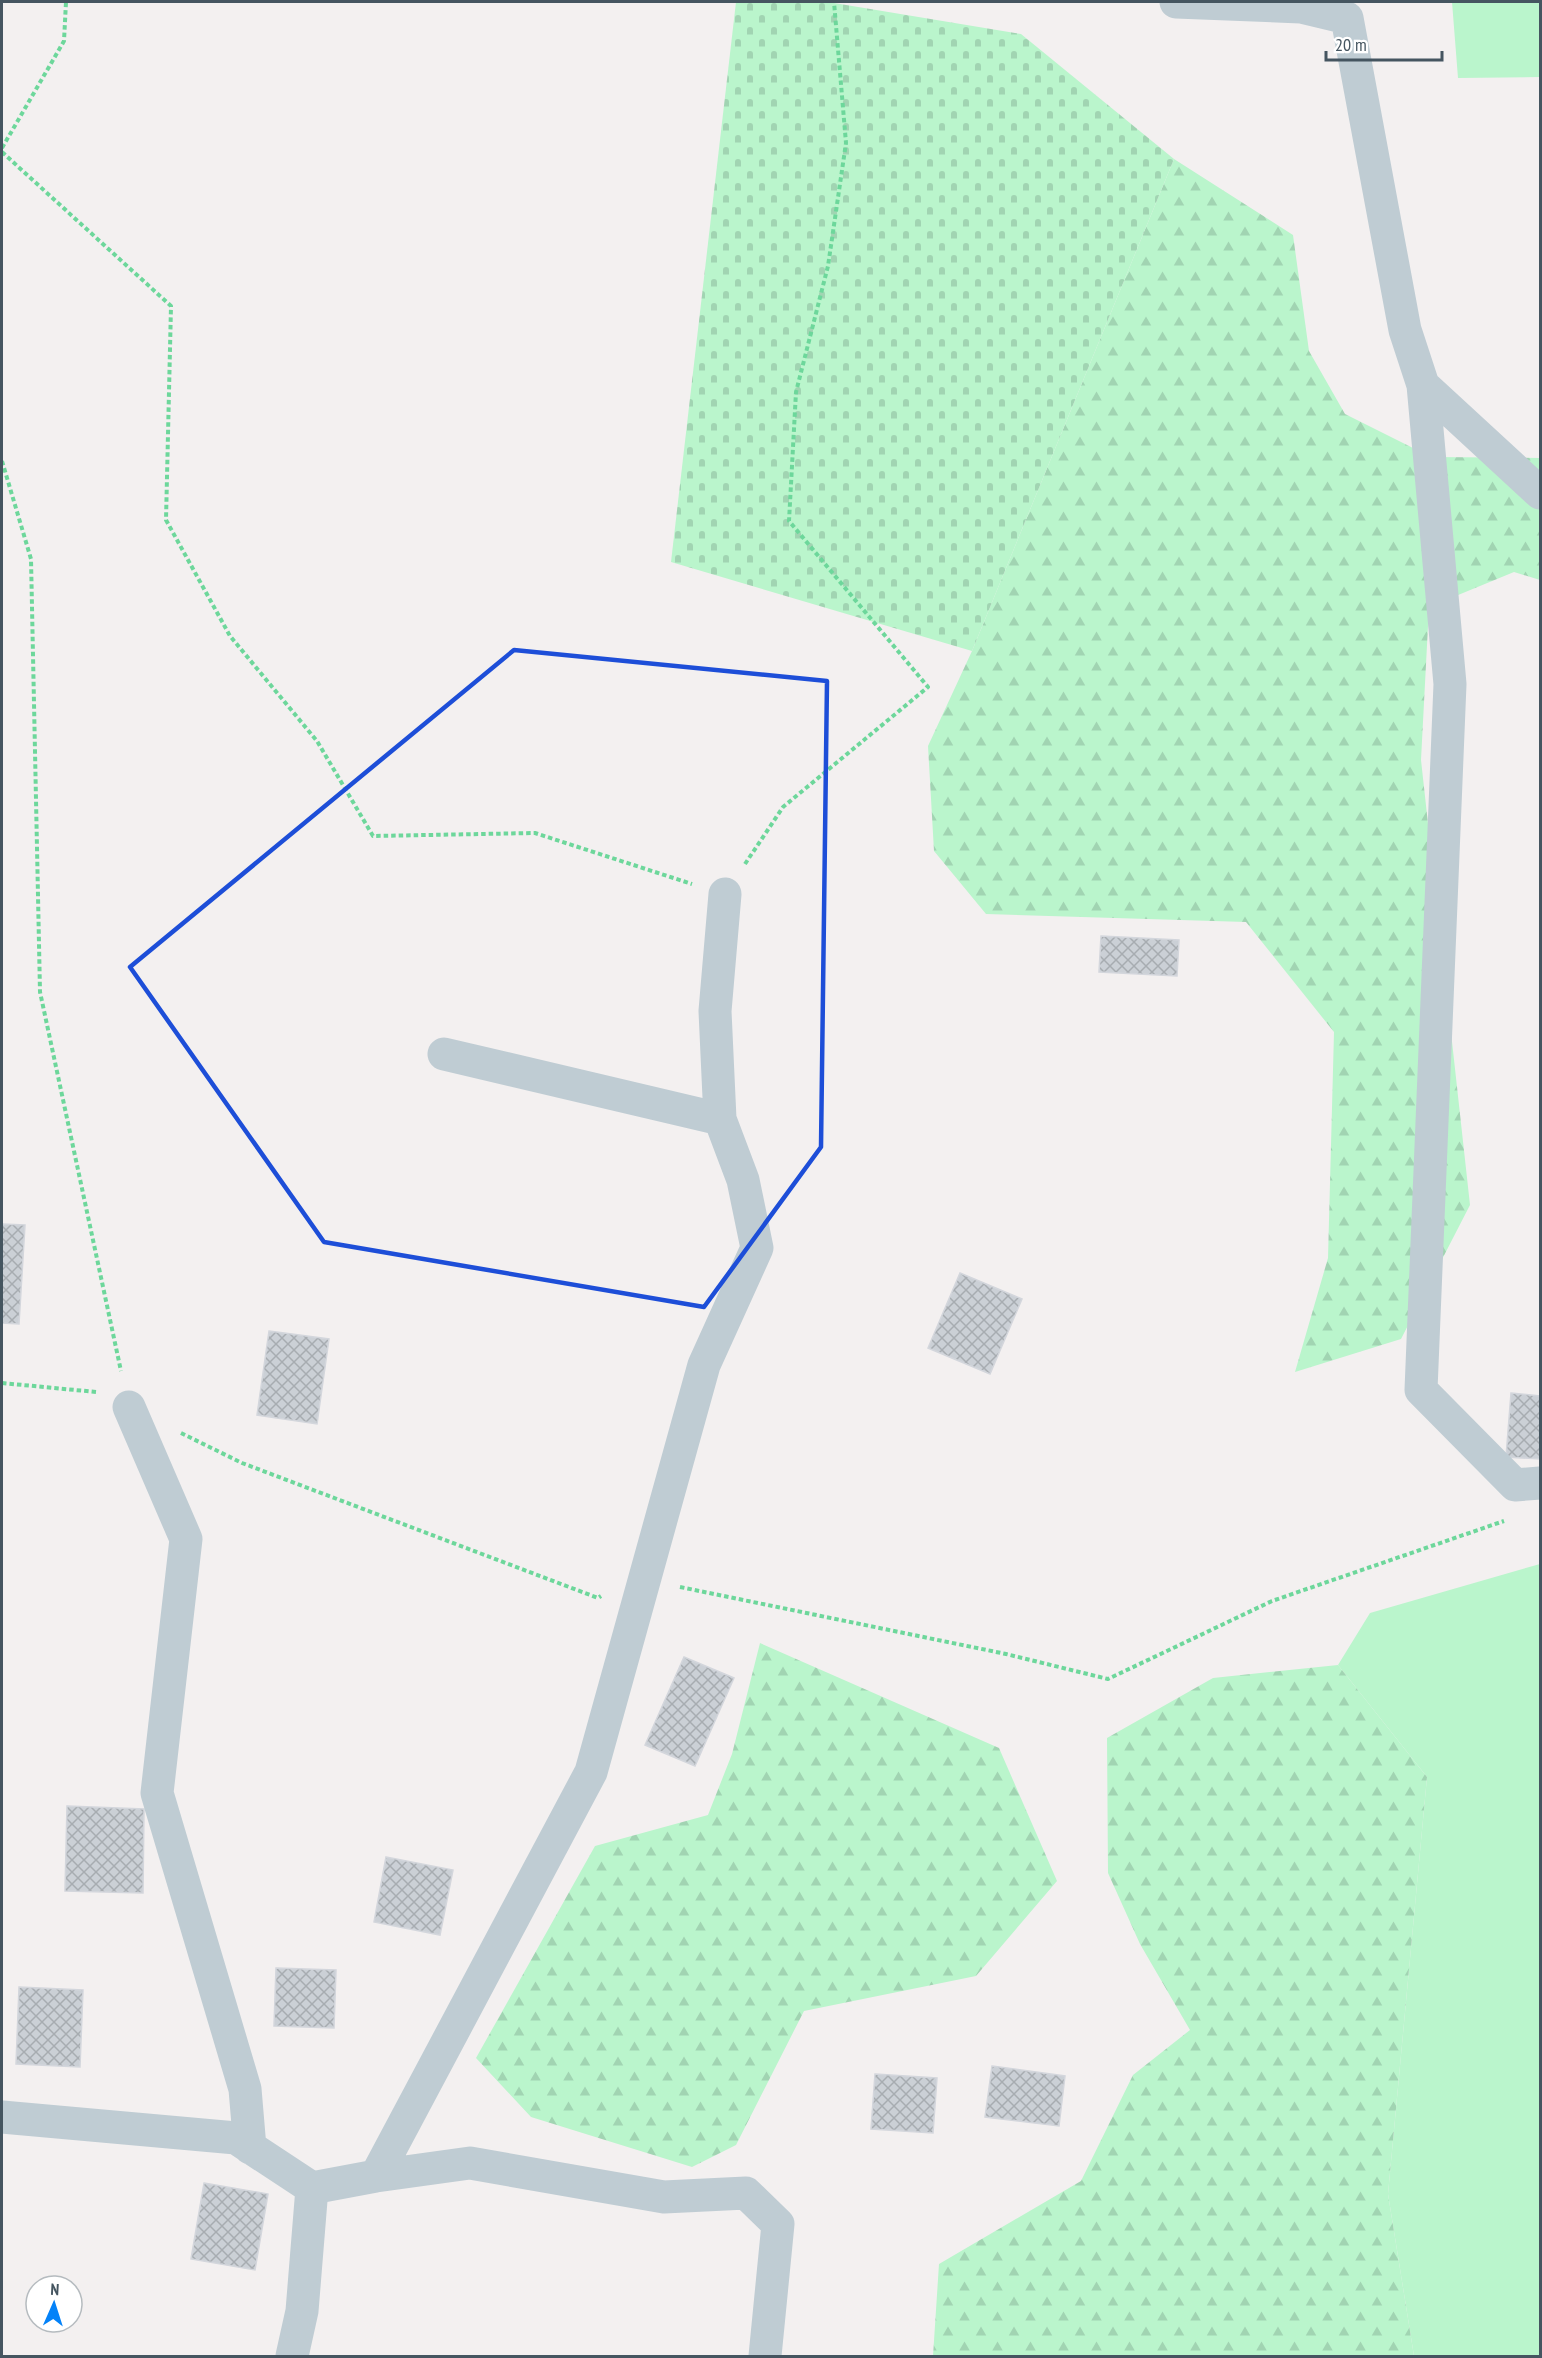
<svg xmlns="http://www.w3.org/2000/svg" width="1542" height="2358" font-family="'PT Sans Narrow',sans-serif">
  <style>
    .grass { fill: #baf5cc }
    .forest { fill: url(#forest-firs) }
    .cemetery { fill: url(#cemetery-stones) }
    .building { fill: url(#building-cross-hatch); stroke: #d3d6dc; stroke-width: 1.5 }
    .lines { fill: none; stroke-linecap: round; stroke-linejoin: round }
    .path { stroke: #6dd79b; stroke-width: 4; stroke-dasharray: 4.5 3; stroke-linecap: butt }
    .minor { stroke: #bfccd3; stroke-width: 33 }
    .marked { fill: none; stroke: #1d4ed8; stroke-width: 4.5; stroke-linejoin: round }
  </style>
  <defs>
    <pattern id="forest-firs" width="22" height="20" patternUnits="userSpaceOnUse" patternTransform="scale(1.5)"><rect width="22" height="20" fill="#baf5cc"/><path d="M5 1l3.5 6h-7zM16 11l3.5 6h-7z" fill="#a1d4b2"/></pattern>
    <pattern id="cemetery-stones" width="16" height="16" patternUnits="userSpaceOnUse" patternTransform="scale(1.5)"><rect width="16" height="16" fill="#baf5cc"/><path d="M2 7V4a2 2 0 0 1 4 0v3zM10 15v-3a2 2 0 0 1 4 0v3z" fill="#a1d4b2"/></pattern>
    <pattern id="building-cross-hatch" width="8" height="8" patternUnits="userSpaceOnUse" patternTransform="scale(1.5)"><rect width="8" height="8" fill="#cbd0d6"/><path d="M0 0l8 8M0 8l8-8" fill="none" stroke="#a7acb1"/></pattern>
  </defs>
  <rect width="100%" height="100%" fill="#f3f0f0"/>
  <!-- grass -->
  <path class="grass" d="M 1452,2 L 1540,2 L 1540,77 L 1458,78 Z
    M 1540,1564 L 1540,2356 L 1414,2356 L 1388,2194 L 1427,1777 L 1338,1665 L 1370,1613 Z"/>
  <!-- forest -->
  <path class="forest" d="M 1174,159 L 1293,235 L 1309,351 L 1345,414 L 1431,457 L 1540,458 L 1540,580 L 1514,572 L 1429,607 L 1421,760 L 1470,1205 L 1401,1339 L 1295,1372 L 1328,1258 L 1334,1032 L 1246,922 L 986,914 L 934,851 L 928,746 L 972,651 Z
    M 760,1643 L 999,1748 L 1057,1881 L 976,1976 L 804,2011 L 736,2145 L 692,2167 L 531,2117 L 476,2058 L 595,1846 L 708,1815 L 732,1754 Z
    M 1338,1665 L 1427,1777 L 1388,2194 L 1414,2356 L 933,2356 L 939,2264 L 1081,2181 L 1133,2075 L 1190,2030 L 1140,1944 L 1108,1873 L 1107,1738 L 1213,1678 Z"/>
  <!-- cemetery -->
  <path class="cemetery" d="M 736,2 L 828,2 L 1021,34 L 1174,159 L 972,651 L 671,562 Z"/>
  <!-- building -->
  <path class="building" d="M 1101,936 L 1179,940 L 1177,976 L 1099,972 Z
    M 2,1224 L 25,1225 L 19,1324 L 2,1323 Z
    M 960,1273 L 1022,1299 L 990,1374 L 928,1348 Z
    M 269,1331 L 329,1339 L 317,1424 L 257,1415 Z
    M 1511,1393 L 1540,1396 L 1540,1459 L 1506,1457 Z
    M 684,1657 L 734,1678 L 695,1766 L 645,1745 Z
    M 67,1806 L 144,1809 L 143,1893 L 65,1891 Z
    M 386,1857 L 453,1870 L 440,1935 L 374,1922 Z
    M 276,1968 L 336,1970 L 334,2028 L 274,2026 Z
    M 19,1987 L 83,1990 L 80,2067 L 16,2064 Z
    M 992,2066 L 1065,2076 L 1059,2126 L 985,2117 Z
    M 875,2074 L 937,2078 L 933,2133 L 871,2129 Z
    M 204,2183 L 268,2194 L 255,2270 L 191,2259 Z"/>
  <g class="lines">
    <!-- path -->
    <path class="path" d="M 2,148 L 64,41 L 66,2
      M 2,152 L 171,306 L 166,520 L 230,636 L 317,741 L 373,836 L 535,833 L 692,884
      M 2,461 L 31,559 L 40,992 L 121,1371
      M 745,864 L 783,807 L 928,687 L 789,521 L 796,392 L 828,266 L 846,143 L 834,2
      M 2,1383 L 96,1392
      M 181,1433 L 242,1463 L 598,1598 L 601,1596
      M 680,1587 L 1006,1654 L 1108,1679 L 1272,1601 L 1504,1521"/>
    <!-- minor -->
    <path class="minor" d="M 1176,2 L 1301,7 L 1347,18 L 1405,330 L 1423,385 L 1540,493
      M 1423,385 L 1450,684 L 1421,1390 L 1515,1485 L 1540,1483
      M 444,1054 L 720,1119
      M 129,1407 L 186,1539 L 157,1793 L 245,2089 L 250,2148
      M 2,2117 L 236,2138 L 312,2188
      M 376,2176 L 591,1772 L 704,1365 L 757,1248 L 743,1180 L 720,1119 L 715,1011 L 725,894
      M 292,2356 L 302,2311 L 312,2188 L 376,2176 L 470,2163 L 664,2197 L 746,2193 L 778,2224 L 765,2356"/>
  </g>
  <!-- marked area -->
  <path class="marked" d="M 514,650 L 827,681 L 821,1147 L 704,1307 L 324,1242 L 130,967 Z"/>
  <!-- border -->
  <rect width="1542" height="2358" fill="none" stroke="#455560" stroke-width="6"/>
  <!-- north arrow -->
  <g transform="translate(54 2304) rotate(3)"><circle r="28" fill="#ffffff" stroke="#b5bbbf" stroke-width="1.5"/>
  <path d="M0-4.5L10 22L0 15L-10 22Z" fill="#0482f8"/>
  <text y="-9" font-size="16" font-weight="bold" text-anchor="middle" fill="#455560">N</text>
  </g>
  <!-- scale -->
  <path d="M1326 51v9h116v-9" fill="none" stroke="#455560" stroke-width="3"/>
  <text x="1335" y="51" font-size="18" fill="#455560" stroke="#ffffff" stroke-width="4.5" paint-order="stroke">20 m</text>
</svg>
